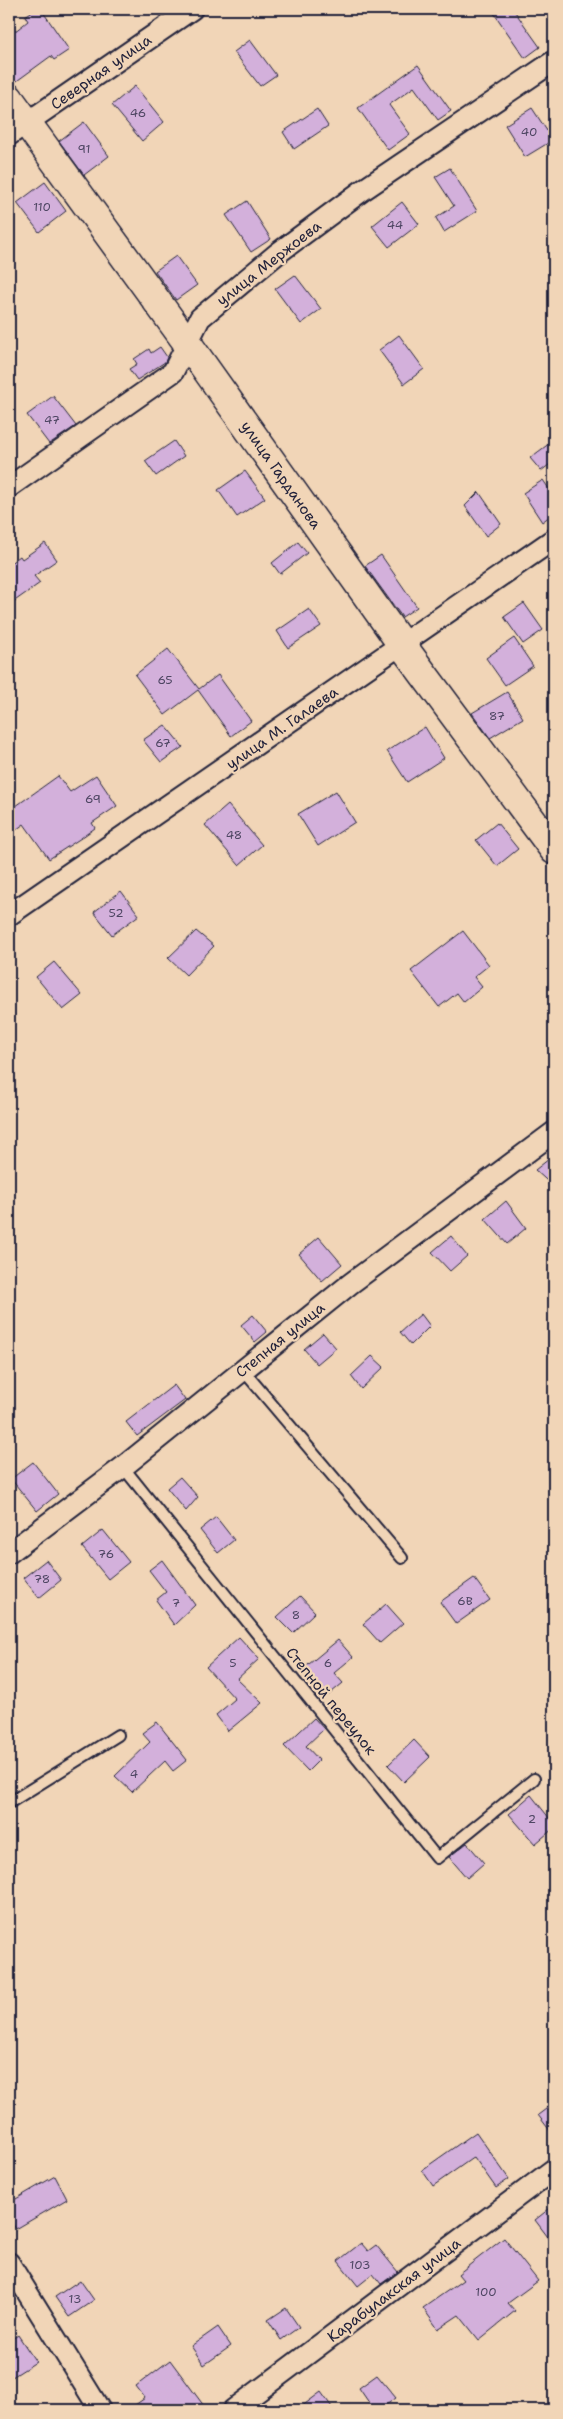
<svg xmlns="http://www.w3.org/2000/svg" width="563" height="2419" font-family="'Shantell Sans',sans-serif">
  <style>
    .building { fill: #d3b0db; stroke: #22223b }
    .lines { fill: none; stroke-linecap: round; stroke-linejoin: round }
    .lane-casing { stroke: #22223b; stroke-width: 14 }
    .street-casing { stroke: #22223b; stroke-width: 24 }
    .secondary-casing { stroke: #22223b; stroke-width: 31 }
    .lane { stroke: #f1d5b7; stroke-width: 10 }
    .street { stroke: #f1d5b7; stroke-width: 20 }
    .secondary { stroke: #f1d5b7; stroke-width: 28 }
    .labels { text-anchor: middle; stroke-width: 4.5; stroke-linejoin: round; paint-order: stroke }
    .number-label { font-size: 12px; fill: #4e4663 }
    .street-label { font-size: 15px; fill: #22223b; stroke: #f1d5b7 }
  </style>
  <rect width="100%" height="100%" fill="#f1d5b7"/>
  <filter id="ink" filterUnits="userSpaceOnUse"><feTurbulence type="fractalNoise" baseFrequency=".02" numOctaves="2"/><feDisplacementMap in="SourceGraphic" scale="10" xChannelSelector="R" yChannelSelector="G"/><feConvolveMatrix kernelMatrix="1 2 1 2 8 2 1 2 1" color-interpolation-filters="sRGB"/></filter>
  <g filter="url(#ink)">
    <!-- building -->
    <path class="building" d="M 36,9 L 41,9 L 69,50 L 54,60 L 51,56 L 14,83 L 9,76 L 9,36 L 28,21 L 25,16 Z
      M 491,9 L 513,9 L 540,47 L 525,58 Z
      M 250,40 L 276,75 L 260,86 L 234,52 Z
      M 418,65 L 451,111 L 438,120 L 414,87 L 389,105 L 410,134 L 388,150 L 358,108 Z
      M 135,86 L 164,122 L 142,141 L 112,105 Z
      M 532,108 L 553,140 L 525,157 L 505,125 Z
      M 317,109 L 328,126 L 294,149 L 283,132 Z
      M 84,122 L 109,156 L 84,175 L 59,141 Z
      M 450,168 L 477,211 L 444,232 L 436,218 L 454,206 L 435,177 Z
      M 45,182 L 66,211 L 39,232 L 17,203 Z
      M 247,201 L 271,239 L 251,252 L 226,215 Z
      M 402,202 L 419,224 L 389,247 L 372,226 Z
      M 176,256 L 197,285 L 176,300 L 155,271 Z
      M 295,275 L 321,309 L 301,324 L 275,289 Z
      M 399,335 L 424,369 L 404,384 L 379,350 Z
      M 160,347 L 167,357 L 165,362 L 137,380 L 129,369 L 137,364 L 134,359 L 149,349 L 151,353 Z
      M 53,396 L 76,426 L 49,444 L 27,415 Z
      M 554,440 L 554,461 L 541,471 L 530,458 Z
      M 174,441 L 184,456 L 156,476 L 145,461 Z
      M 245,471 L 265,498 L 237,517 L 218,490 Z
      M 543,480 L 554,496 L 554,513 L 542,522 L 523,493 Z
      M 479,492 L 501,524 L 486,536 L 465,506 Z
      M 298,542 L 307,553 L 280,574 L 272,563 Z
      M 45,543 L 57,560 L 34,576 L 40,583 L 9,605 L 9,564 L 20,556 L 22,559 Z
      M 381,555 L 417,607 L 402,617 L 365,566 Z
      M 524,603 L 543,630 L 523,644 L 504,617 Z
      M 309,609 L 321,626 L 288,648 L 277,631 Z
      M 514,638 L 533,666 L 505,685 L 486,658 Z
      M 168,649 L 199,689 L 218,675 L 251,721 L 231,736 L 198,690 L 165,715 L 135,675 Z
      M 507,692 L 523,718 L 490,738 L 472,713 Z
      M 165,725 L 183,747 L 161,762 L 143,740 Z
      M 425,727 L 444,758 L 407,782 L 387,751 Z
      M 96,775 L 117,806 L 92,823 L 95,828 L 81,838 L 49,859 L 24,824 L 9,835 L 9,811 L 58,776 L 70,792 Z
      M 336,791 L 355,822 L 318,846 L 298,814 Z
      M 228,805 L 262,845 L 239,865 L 205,825 Z
      M 497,823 L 518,849 L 497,866 L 476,840 Z
      M 121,891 L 139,915 L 112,935 L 94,912 Z
      M 196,931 L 214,946 L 186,975 L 168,958 Z
      M 463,931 L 489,965 L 474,977 L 482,987 L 464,1002 L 457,993 L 439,1007 L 411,971 Z
      M 54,962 L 82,995 L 63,1010 L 36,977 Z
      M 554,1155 L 554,1187 L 535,1170 Z
      M 506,1201 L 526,1228 L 507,1244 L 485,1219 Z
      M 451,1236 L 467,1256 L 450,1271 L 432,1252 Z
      M 319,1237 L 342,1264 L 322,1281 L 299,1254 Z
      M 421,1314 L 430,1326 L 411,1345 L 400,1332 Z
      M 253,1315 L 267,1332 L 255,1342 L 241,1325 Z
      M 323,1333 L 336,1348 L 317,1364 L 304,1349 Z
      M 372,1356 L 384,1367 L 361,1389 L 351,1376 Z
      M 174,1385 L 185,1400 L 137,1436 L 126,1422 Z
      M 33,1462 L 58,1494 L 37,1511 L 11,1479 Z
      M 180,1477 L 198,1497 L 186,1511 L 167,1488 Z
      M 216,1517 L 234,1540 L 218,1553 L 200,1530 Z
      M 103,1530 L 129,1562 L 108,1579 L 82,1547 Z
      M 46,1560 L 61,1580 L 39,1598 L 23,1578 Z
      M 162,1560 L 195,1605 L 174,1625 L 156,1600 L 166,1592 L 149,1570 Z
      M 474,1578 L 490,1600 L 456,1624 L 440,1602 Z
      M 300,1596 L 315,1612 L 293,1633 L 277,1617 Z
      M 386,1604 L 403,1623 L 380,1643 L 363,1624 Z
      M 239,1637 L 259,1659 L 237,1679 L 262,1703 L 228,1731 L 216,1715 L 235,1699 L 206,1667 Z
      M 338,1640 L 353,1657 L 334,1673 L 343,1683 L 326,1697 L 303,1669 Z
      M 314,1718 L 324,1729 L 306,1746 L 319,1760 L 308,1771 L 284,1746 Z
      M 157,1722 L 187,1760 L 173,1771 L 165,1761 L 132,1792 L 115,1776 L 150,1742 L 142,1733 Z
      M 414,1740 L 430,1757 L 404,1782 L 388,1765 Z
      M 531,1795 L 554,1824 L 554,1828 L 535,1844 L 509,1814 Z
      M 467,1843 L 484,1863 L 467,1878 L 449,1857 Z
      M 554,2103 L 554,2136 L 538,2115 Z
      M 476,2132 L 509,2179 L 496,2188 L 474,2157 L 433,2186 L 422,2170 Z
      M 55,2176 L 67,2199 L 16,2229 L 9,2218 L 9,2203 Z
      M 554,2205 L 554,2245 L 535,2220 Z
      M 504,2238 L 538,2281 L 508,2303 L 515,2311 L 479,2340 L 459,2315 L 438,2329 L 423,2308 L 463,2280 L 458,2274 Z
      M 361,2243 L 368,2251 L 376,2245 L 398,2272 L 381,2284 L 373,2274 L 358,2286 L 338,2261 Z
      M 80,2280 L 94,2300 L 69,2317 L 55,2297 Z
      M 286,2308 L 299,2327 L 281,2340 L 268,2320 Z
      M 218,2327 L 231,2346 L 204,2365 L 191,2346 Z
      M 18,2335 L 36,2362 L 9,2379 L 9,2341 Z
      M 170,2360 L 207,2410 L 128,2410 L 145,2398 L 136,2386 Z
      M 377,2375 L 396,2398 L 379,2410 L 374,2410 L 359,2388 Z
      M 321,2392 L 334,2410 L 297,2410 Z"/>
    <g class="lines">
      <defs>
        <path id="lane" d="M 243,1370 L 402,1558
          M 123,1467 L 437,1858 L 534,1779
          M 9,1803 L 118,1735"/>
        <path id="street" d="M 9,135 L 192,9
          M 9,487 L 173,372 L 200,318 L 278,253 L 363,190 L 554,61
          M 9,915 L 554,539
          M 9,1553 L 123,1467 L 350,1284 L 554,1132
          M 9,2263 L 100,2410
          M 233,2410 L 554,2169"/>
        <path id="secondary" d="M 9,98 L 188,344 L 402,645 L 554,850"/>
      </defs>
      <!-- lane casing -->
      <use href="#lane" class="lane-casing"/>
      <!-- street casing -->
      <use href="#street" class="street-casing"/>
      <!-- secondary casing -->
      <use href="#secondary" class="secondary-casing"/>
      <!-- lane -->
      <use href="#lane" class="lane"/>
      <!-- street -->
      <use href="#street" class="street"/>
      <!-- secondary -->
      <use href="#secondary" class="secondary"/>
    </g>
  </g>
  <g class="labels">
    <!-- number labels -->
    <g class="number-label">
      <text x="138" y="117">46</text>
      <text x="529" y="136">40</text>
      <text x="84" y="153">91</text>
      <text x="42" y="211">110</text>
      <text x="395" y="229">44</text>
      <text x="52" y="424">47</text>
      <text x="165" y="684">65</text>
      <text x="497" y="720">87</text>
      <text x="163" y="747">67</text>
      <text x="93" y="803">69</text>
      <text x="234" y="839">48</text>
      <text x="116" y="917">52</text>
      <text x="106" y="1558">76</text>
      <text x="42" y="1583">78</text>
      <text x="465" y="1605">6В</text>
      <text x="176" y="1607">7</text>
      <text x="296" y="1619">8</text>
      <text x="233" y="1667">5</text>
      <text x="328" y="1667">6</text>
      <text x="134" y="1778">4</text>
      <text x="532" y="1823">2</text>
      <text x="360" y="2269">103</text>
      <text x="486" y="2296">100</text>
      <text x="75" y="2303">13</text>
    </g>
    <!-- street labels -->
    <g class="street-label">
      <text transform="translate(101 72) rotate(-35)" y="5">Северная улица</text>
      <text transform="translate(269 263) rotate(-38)" y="5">улица Мержоева</text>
      <text transform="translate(281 475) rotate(55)" y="5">улица Гарданова</text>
      <text transform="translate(282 728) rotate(-35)" y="5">улица М. Галаева</text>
      <text transform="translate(280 1340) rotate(-39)" y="5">Степная улица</text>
      <text transform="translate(331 1701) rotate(51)" y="5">Степной переулок</text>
      <text transform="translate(394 2290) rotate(-37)" y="5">Карабулакская улица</text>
    </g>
  </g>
  <!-- margin -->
  <rect width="563" height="2419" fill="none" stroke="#f1d5b7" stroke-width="30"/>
  <rect x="15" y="15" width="533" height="2389" fill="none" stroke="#22223b" stroke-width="2" filter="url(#ink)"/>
</svg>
